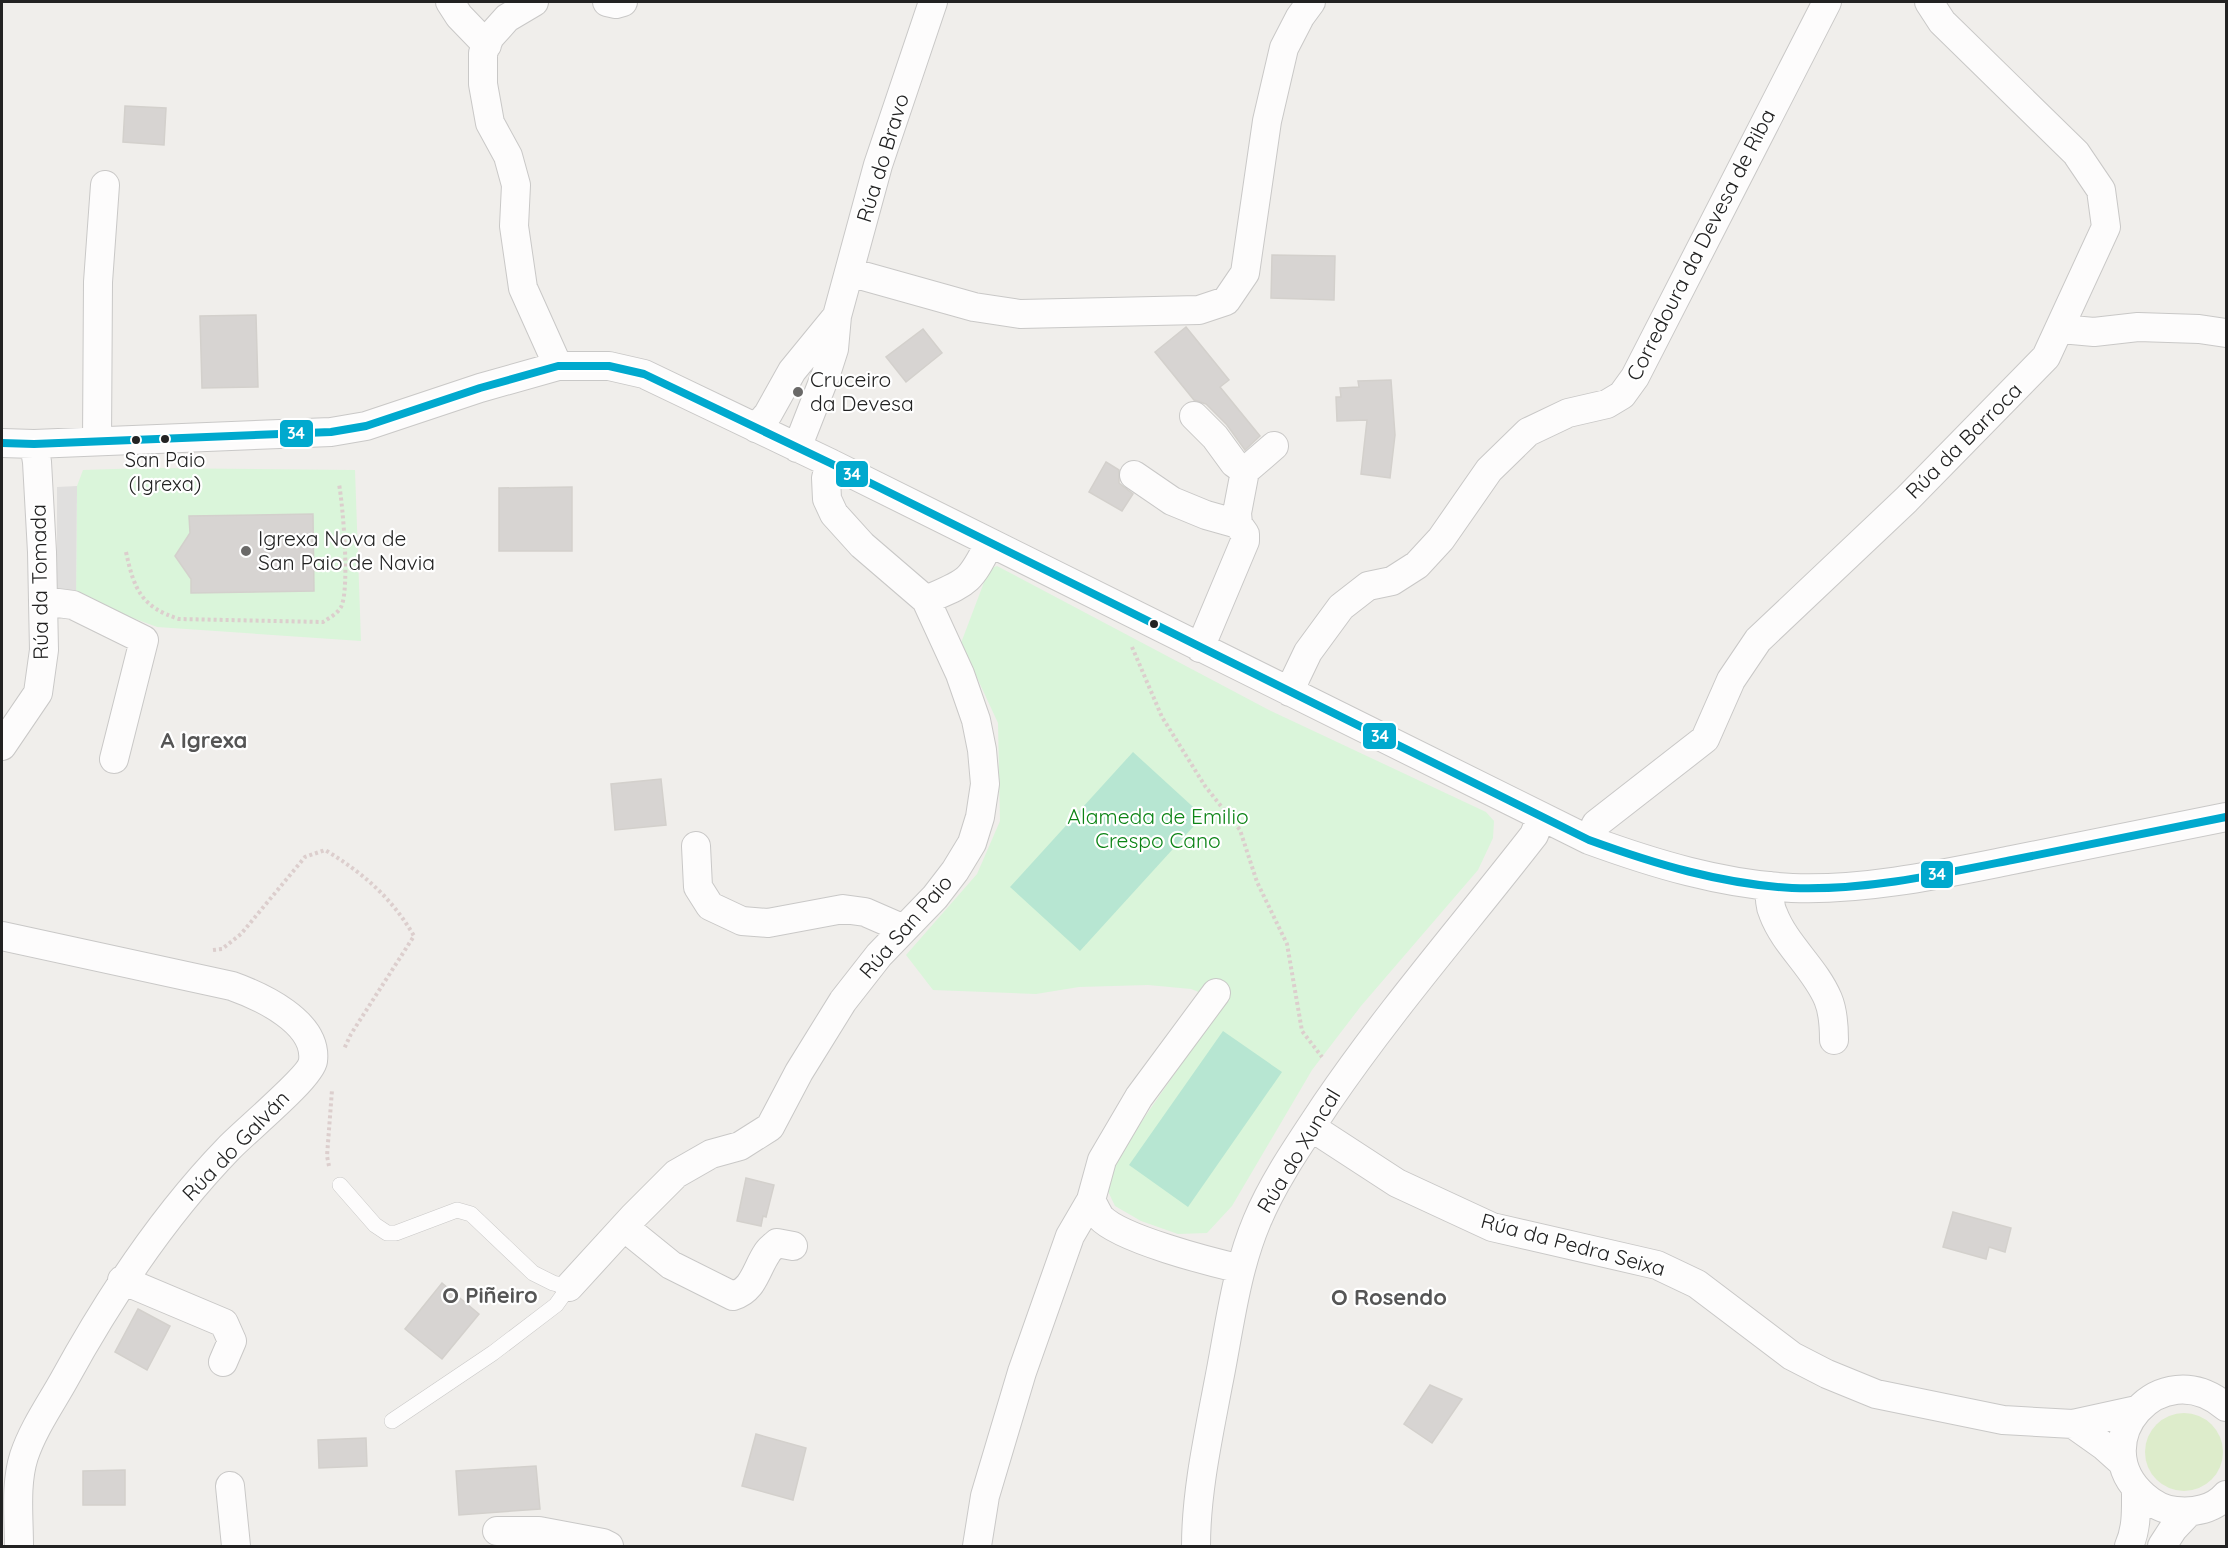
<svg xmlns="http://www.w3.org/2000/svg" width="2228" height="1548" font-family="Quicksand,sans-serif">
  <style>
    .grass { fill: #ddeccb }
    .park { fill: #daf5da }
    .pitch { fill: #b7e6d2 }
    .parking { fill: #e0dfde }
    .building { fill: #d7d4d2; stroke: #d3d0cc; stroke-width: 1.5 }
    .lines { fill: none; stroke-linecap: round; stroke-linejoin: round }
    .service-casing { stroke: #c9c8c7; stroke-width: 16 }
    .minor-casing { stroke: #c9c8c7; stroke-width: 30 }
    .path { stroke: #dccecd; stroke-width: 4; stroke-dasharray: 3 3; stroke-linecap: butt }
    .service { stroke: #fdfcfc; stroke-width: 15 }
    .minor { stroke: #fdfcfc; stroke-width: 28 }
    .bus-1-casing { stroke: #fff; stroke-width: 12 }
    .bus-1 { stroke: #00a9ce; stroke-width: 8 }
    .poi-dot { fill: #6a6968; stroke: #fff; stroke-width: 2 }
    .bus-dot { fill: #222; stroke: #fff; stroke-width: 2 }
    .labels { text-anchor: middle; stroke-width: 4.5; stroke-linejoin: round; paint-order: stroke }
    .bus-label { font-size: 20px; fill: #222; stroke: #fff }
    .street-label { font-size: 21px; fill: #222; stroke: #fff }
    .poi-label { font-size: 21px; fill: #222; stroke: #fff; text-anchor: start }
    .park-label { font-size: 21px; fill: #0c8416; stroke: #fff }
    .neighbourhood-label { font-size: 22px; font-weight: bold; fill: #555; stroke: #fff }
    .line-badge { stroke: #fff; stroke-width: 2 }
    .badge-label { font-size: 16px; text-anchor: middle; font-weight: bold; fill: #fff }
  </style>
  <rect width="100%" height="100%" fill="#f0eeeb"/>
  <!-- grass -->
  <path class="grass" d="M2145 1452a39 39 0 1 1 78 0a39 39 0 1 1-78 0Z"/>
  <!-- park -->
  <path class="park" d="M 146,468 L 355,470 L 361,641 L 157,627 L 76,597 L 77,486 L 83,470 Z
    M 997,566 L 1269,710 L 1486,812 L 1494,821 L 1493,838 L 1478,870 L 1361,1006 L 1312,1070 L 1232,1206 L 1207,1233 L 1178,1234 L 1141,1221 L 1115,1206 L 1106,1187 L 1111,1166 L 1224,1002 L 1191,989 L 1148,985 L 1079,987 L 1036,994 L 933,990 L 906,955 L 977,874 L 1000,821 L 998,723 L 961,643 L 989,569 Z"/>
  <!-- pitch -->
  <path class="pitch" d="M 1133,752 L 1203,816 L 1080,951 L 1010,887 Z
    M 1223,1031 L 1282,1072 L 1188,1207 L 1129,1165 Z"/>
  <!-- parking -->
  <path class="parking" d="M 77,486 L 76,597 L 57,593 L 57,487 Z"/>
  <!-- building -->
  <path class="building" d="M 125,106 L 166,108 L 164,145 L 123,142 Z
    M 1272,255 L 1335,256 L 1334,300 L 1271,298 Z
    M 256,315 L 258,387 L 202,388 L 200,316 Z
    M 1186,327 L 1229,380 L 1220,387 L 1260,436 L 1245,450 L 1227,425 L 1206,404 L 1194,400 L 1155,352 Z
    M 923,329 L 942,353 L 906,382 L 886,357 Z
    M 1391,380 L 1395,435 L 1390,478 L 1361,474 L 1367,420 L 1337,421 L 1336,397 L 1341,397 L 1340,388 L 1359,387 L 1358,381 Z
    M 1106,462 L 1119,470 L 1119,483 L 1133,494 L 1122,511 L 1089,492 Z
    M 572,487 L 572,551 L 499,551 L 499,488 Z
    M 313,514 L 314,591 L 191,593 L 191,579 L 175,556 L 190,533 L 189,516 Z
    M 661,779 L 666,825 L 615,830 L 611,784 Z
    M 746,1178 L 774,1185 L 766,1217 L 763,1216 L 761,1226 L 737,1221 Z
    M 1953,1212 L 2011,1228 L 2005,1252 L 1989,1247 L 1986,1259 L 1943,1247 Z
    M 442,1283 L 479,1314 L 442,1359 L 405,1329 Z
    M 138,1309 L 170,1326 L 147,1370 L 115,1352 Z
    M 1430,1385 L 1462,1399 L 1432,1443 L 1404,1424 Z
    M 756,1434 L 806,1448 L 793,1500 L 742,1486 Z
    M 366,1438 L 367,1466 L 319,1468 L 318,1440 Z
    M 536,1466 L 540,1509 L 459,1515 L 456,1471 Z
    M 125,1470 L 125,1505 L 83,1505 L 83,1471 Z"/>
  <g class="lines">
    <defs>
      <path id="service" d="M 340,1185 L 375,1225 L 387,1233 L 396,1233 L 457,1210 L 471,1214 L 533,1273 L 553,1283 L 569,1287 L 556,1305 L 493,1353 L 392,1421"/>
      <path id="minor" d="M 450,2 L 459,16 L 487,45
        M 534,2 L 507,18 L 490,37 L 483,53 L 483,84 L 490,123 L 508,156 L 516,185 L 514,226 L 523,288 L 558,366
        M 607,2 L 616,4 L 623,2
        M 849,272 L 974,307 L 1020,314 L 1199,310 L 1226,301 L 1245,273 L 1267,121 L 1284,48 L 1300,17 L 1311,2
        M 2061,329 L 2094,332 L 2138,327 L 2199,329 L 2226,333
        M 1194,416 L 1215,437 L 1234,463 L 1245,471
        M 756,428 L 768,414 L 792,371 L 837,316
        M 97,441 L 98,282 L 105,185
        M 2,443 L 34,444 L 331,432 L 366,426 L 480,388 L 558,366 L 609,366 L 644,374 L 830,463 L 1589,840 C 1655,864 1721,884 1792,888 C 1864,891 1942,874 2012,860 C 2084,846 2155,831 2226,817
        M 797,448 L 826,374 L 834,349 L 837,316 L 878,165 L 933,2
        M 1134,475 L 1172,501 L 1206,515 L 1238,524
        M 926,600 C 967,582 969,584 989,544
        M 43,601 L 73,605 L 144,640 L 114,759
        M 1200,648 L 1245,541 L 1245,534 L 1238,524 L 1237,513 L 1245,471 L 1274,446
        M 1290,692 L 1296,677 L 1308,652 L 1341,607 L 1368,586 L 1392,581 L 1417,565 L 1441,539 L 1489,470 L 1528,432 L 1568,413 L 1607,404 L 1622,395 L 1635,377 L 1827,2
        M 2,746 L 38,693 L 44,650 L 42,552 L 37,462 L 34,444
        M 1589,840 L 1596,824 L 1705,739 L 1731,680 L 1758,640 L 1906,500 L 2046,357 L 2106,227 L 2101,190 L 2076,153 L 1942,22 L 1929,2
        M 696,846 L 698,887 L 710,906 L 742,921 L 768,923 L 843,909 L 865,912 L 904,929
        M 1770,886 C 1770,895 1769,905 1773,913 C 1785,945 1815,968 1828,999 C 1833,1011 1834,1026 1834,1040
        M 2,936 L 232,986 C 260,996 318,1022 313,1061 C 311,1077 244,1132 229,1148 C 162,1217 110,1296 64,1380 C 50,1405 33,1429 24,1456 C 15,1484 19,1517 19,1546
        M 1311,1127 L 1397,1183 L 1492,1227 L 1657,1265 L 1697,1284 L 1792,1356 L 1827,1374 L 1876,1394 L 2003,1420 L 2073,1424 L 2137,1410
        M 1091,1200 C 1094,1206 1097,1212 1100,1217 C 1120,1239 1211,1262 1241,1269
        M 624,1227 L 671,1265 L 733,1296 C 754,1290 756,1269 767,1253 C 769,1249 774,1246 777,1243 L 793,1246
        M 122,1280 L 224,1323 L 232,1341 L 223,1362
        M 569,1287 L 633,1217 L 676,1174 L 711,1154 L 740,1146 L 770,1127 L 799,1072 L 843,1001 L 879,955 L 935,897 L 955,871 L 972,843 L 980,817 L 985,784 L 982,750 L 976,720 L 960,674 L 926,600 L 862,545 L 834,514 L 827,499 L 826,478 L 830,463
        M 2226,1407 C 2160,1351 2083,1443 2144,1496 C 2153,1504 2164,1510 2176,1511 C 2194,1513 2214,1509 2226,1495
        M 2073,1424 L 2104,1446 L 2123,1463
        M 230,1486 L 236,1546
        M 497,1531 L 539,1531 L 603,1543 L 609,1546
        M 977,1546 L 985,1496 L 1022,1372 L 1070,1236 L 1091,1200 L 1102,1160 L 1139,1097 L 1216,993
        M 1196,1546 C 1196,1493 1208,1438 1218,1385 C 1229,1331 1235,1273 1257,1221 C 1274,1180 1301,1142 1326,1104 C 1390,1010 1464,925 1534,835 L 1541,817
        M 2129,1546 C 2137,1528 2136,1510 2136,1490
        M 2162,1546 L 2173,1529 L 2189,1512"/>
    </defs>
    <!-- service casing -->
    <use href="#service" class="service-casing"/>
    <!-- minor casing -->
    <use href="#minor" class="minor-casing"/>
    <!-- path -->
    <path class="path" d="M 126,552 C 134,589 141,607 179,619 L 323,622 C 329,618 337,614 341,607 C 350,589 343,506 339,484
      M 1132,647 L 1162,717 L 1205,786 L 1240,830 L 1257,882 L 1287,944 L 1302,1031 L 1322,1057
      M 213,950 L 222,949 L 241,934 L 305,857 L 325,850 C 362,872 392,898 414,936 L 351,1034 L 344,1049
      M 329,1166 L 327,1156 L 332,1090"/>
    <!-- service -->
    <use href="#service" class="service"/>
    <!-- minor -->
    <use href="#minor" class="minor"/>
    <defs>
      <path id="bus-1" d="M 2,443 L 34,444 L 331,432 L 366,426 L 480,388 L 558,366 L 609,366 L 644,374 L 830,463 L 1589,840 C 1655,864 1721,884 1792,888 C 1864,891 1942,874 2012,860 C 2084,846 2155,831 2226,817"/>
    </defs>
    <!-- bus-1 casing -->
    <use href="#bus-1" class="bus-1-casing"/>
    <!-- bus-1 -->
    <use href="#bus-1" class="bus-1"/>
  </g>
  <!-- markers -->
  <g class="poi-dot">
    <circle cx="798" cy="392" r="6"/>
    <circle cx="246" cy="551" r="6"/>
  </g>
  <g class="bus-dot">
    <circle cx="165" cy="439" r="5"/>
    <circle cx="136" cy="440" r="5"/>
    <circle cx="1154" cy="624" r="5"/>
  </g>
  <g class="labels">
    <!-- bus labels -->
    <g class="bus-label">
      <text x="165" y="467">San Paio<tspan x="165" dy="24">(Igrexa)</tspan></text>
    </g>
    <!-- street labels -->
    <g class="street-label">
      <text transform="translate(883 158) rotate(-73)" y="7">Rúa do Bravo</text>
      <text transform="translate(1701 245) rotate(-63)" y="7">Corredoura da Devesa de Riba</text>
      <text transform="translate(1964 441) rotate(-45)" y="7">Rúa da Barroca</text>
      <text transform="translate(40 582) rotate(-91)" y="7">Rúa da Tomada</text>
      <text transform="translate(906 927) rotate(-49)" y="7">Rúa San Paio</text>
      <text transform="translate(236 1146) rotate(-46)" y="7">Rúa do Galván</text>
      <text transform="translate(1299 1151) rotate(-59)" y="7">Rúa do Xuncal</text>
      <text transform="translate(1573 1245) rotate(15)" y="7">Rúa da Pedra Seixa</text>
    </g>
    <!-- poi labels -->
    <g class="poi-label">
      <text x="810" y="387">Cruceiro<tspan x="810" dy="24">da Devesa</tspan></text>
      <text x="258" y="546">Igrexa Nova de<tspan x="258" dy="24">San Paio de Navia</tspan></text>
    </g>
    <!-- park labels -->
    <g class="park-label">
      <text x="1158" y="824">Alameda de Emilio<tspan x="1158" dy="24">Crespo Cano</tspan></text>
    </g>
    <!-- neighbourhood labels -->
    <g class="neighbourhood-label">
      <text x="204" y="748">A Igrexa</text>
      <text x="490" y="1303">O Piñeiro</text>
      <text x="1389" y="1305">O Rosendo</text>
    </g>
  </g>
  <g class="line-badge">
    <rect x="279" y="419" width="35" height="29" rx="6" fill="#00a9ce"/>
    <rect x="835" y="460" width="34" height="28" rx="6" fill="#00a9ce"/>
    <rect x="1362" y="722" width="35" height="28" rx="6" fill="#00a9ce"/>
    <rect x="1920" y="860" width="34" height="29" rx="6" fill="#00a9ce"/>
  </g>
  <g class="badge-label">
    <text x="296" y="439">34</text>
    <text x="852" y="480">34</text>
    <text x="1380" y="742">34</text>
    <text x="1937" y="880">34</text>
  </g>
  <!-- border -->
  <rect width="2228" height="1548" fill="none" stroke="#222222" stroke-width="6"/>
</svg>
